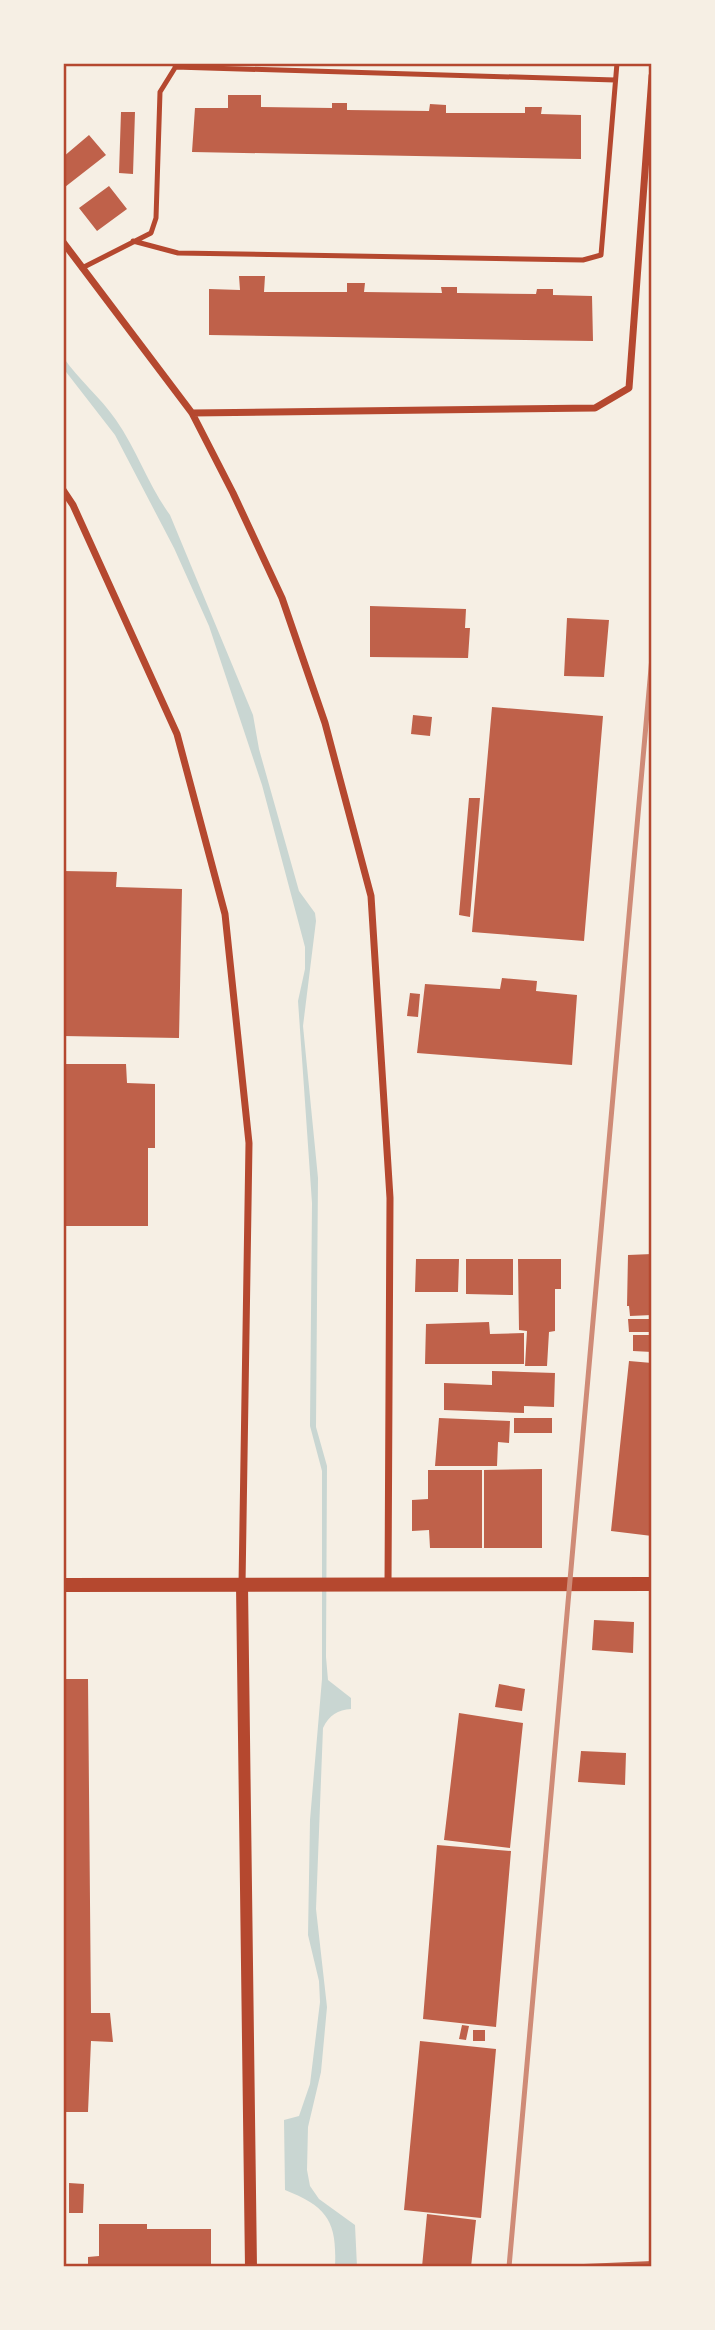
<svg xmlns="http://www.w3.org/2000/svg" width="715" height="2330" font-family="'Work Sans',sans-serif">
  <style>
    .water { fill: #c9d6d2 }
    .building { fill: #bf614a }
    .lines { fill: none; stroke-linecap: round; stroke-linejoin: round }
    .service { stroke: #b5482f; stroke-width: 5 }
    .minor { stroke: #b5482f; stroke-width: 7 }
    .tertiary { stroke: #b5482f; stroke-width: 12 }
    .secondary { stroke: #b5482f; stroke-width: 14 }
    .rail { stroke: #cf8b77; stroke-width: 5 }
    .neatline { fill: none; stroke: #b5482f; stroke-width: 2.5 }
  </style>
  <rect width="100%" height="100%" fill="#f6efe4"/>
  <!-- water -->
  <path class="water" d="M 63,357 C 79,380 101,398 116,420 C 137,450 148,485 170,515 L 253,715 L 259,749 L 299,891 L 315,913 L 316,921 L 303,1026 L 318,1178 L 316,1427 L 327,1466 L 326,1657 L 328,1680 L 351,1698 L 351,1709 C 338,1710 329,1715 323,1728 L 316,1909 L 327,2007 L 321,2072 L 308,2127 L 307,2170 L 310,2186 L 319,2199 L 355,2225 L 357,2267 L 335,2267 C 337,2222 328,2207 285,2190 L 284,2120 L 299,2116 L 310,2084 L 320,2002 L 319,1981 L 308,1935 L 310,1820 L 322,1679 L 322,1471 L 310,1426 L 312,1203 L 298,1001 L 305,969 L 305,947 L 262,785 L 209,626 L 174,548 L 115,435 L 63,368 Z"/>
  <!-- building -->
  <path class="building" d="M 228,95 L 261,95 L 261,107 L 332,108 L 332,103 L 347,103 L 347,110 L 429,111 L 430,104 L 446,105 L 446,113 L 525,113 L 525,107 L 542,107 L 541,114 L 581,115 L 581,159 L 192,152 L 195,108 L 228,108 Z
    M 121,112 L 135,112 L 133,174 L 119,173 Z
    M 89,135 L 106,155 L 65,187 L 63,157 Z
    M 109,186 L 127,209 L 97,231 L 79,208 Z
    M 239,276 L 265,276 L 264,292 L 347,292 L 347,283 L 365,283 L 364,292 L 442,293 L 441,287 L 457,287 L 457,293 L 536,294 L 537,289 L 553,289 L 553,295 L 592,296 L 593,341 L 209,335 L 209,289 L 240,290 Z
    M 370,606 L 466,609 L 465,628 L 470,628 L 468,658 L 370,657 Z
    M 567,618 L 609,620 L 604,677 L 564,676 Z
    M 492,707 L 603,716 L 584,941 L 472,932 Z
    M 413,715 L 432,717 L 430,736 L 411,734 Z
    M 469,798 L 480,798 L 470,917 L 459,915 Z
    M 63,871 L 117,872 L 116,887 L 182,889 L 179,1038 L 63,1036 Z
    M 502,978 L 537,981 L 536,991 L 577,995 L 572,1065 L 417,1053 L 425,984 L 500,989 Z
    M 410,993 L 420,994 L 418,1017 L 407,1016 Z
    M 63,1064 L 126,1064 L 127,1083 L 155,1084 L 155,1148 L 148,1148 L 148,1226 L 63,1226 Z
    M 652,1254 L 652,1315 L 630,1316 L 629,1306 L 627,1306 L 628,1255 Z
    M 416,1259 L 459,1259 L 458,1292 L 415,1292 Z
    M 466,1259 L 513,1259 L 513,1295 L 466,1294 Z
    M 518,1259 L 561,1259 L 561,1289 L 555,1289 L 555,1331 L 549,1332 L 547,1366 L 525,1366 L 527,1331 L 519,1330 Z
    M 628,1319 L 652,1319 L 652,1332 L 629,1332 Z
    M 489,1322 L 490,1334 L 524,1333 L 524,1364 L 425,1364 L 426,1324 Z
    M 633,1335 L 652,1335 L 652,1352 L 633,1351 Z
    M 629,1361 L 652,1363 L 652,1536 L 611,1531 Z
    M 492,1371 L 555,1373 L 554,1407 L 524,1406 L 524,1413 L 444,1410 L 444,1383 L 492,1385 Z
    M 439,1418 L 510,1421 L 509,1443 L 498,1442 L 497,1466 L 435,1466 Z
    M 514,1418 L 552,1418 L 552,1433 L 514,1433 Z
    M 542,1469 L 542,1548 L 484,1548 L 484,1470 Z
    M 428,1470 L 482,1470 L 482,1548 L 430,1548 L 429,1530 L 412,1531 L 412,1500 L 428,1499 Z
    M 594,1620 L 634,1622 L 633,1653 L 592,1650 Z
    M 63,1679 L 88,1679 L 91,2013 L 110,2013 L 113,2042 L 91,2041 L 88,2112 L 63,2112 Z
    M 499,1684 L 525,1689 L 522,1711 L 495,1707 Z
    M 459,1713 L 523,1723 L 510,1848 L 444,1840 Z
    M 581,1751 L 626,1753 L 625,1785 L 578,1782 Z
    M 437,1845 L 511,1851 L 496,2027 L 423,2019 Z
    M 462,2025 L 469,2026 L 466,2040 L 459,2039 Z
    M 473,2030 L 485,2030 L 485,2041 L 473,2041 Z
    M 420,2041 L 496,2049 L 481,2218 L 404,2210 Z
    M 69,2183 L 84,2184 L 83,2213 L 69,2213 Z
    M 427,2214 L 476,2220 L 471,2267 L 422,2267 Z
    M 99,2224 L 147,2224 L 147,2229 L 211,2229 L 211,2267 L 88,2267 L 88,2257 L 99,2256 Z
    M 652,2261 L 652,2267 L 561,2267 L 561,2265 Z"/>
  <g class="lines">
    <!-- service -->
    <path class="service" d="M 175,67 L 615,80
      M 133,241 L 178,253 L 583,260 L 601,255 L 617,63
      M 82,268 L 151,233 L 156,218 L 160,92 L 178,63"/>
    <!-- minor -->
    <path class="minor" d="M 63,242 L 192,413 L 233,493 L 282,598 L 325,723 L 371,896 L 390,1198 L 388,1586
      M 192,413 L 595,408 L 629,388 L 652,76
      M 63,490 L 73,505 L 177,734 L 225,914 L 249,1143 L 242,1585"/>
    <!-- tertiary -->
    <path class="tertiary" d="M 242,1585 L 251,2267"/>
    <!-- secondary -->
    <path class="secondary" d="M 63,1585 L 652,1584"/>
    <!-- rail -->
    <path class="rail" d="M 509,2267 L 652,657"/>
  </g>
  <!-- border -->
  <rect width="715" height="2330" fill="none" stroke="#f6efe4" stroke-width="130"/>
  <rect x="65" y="65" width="585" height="2200" class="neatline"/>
</svg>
